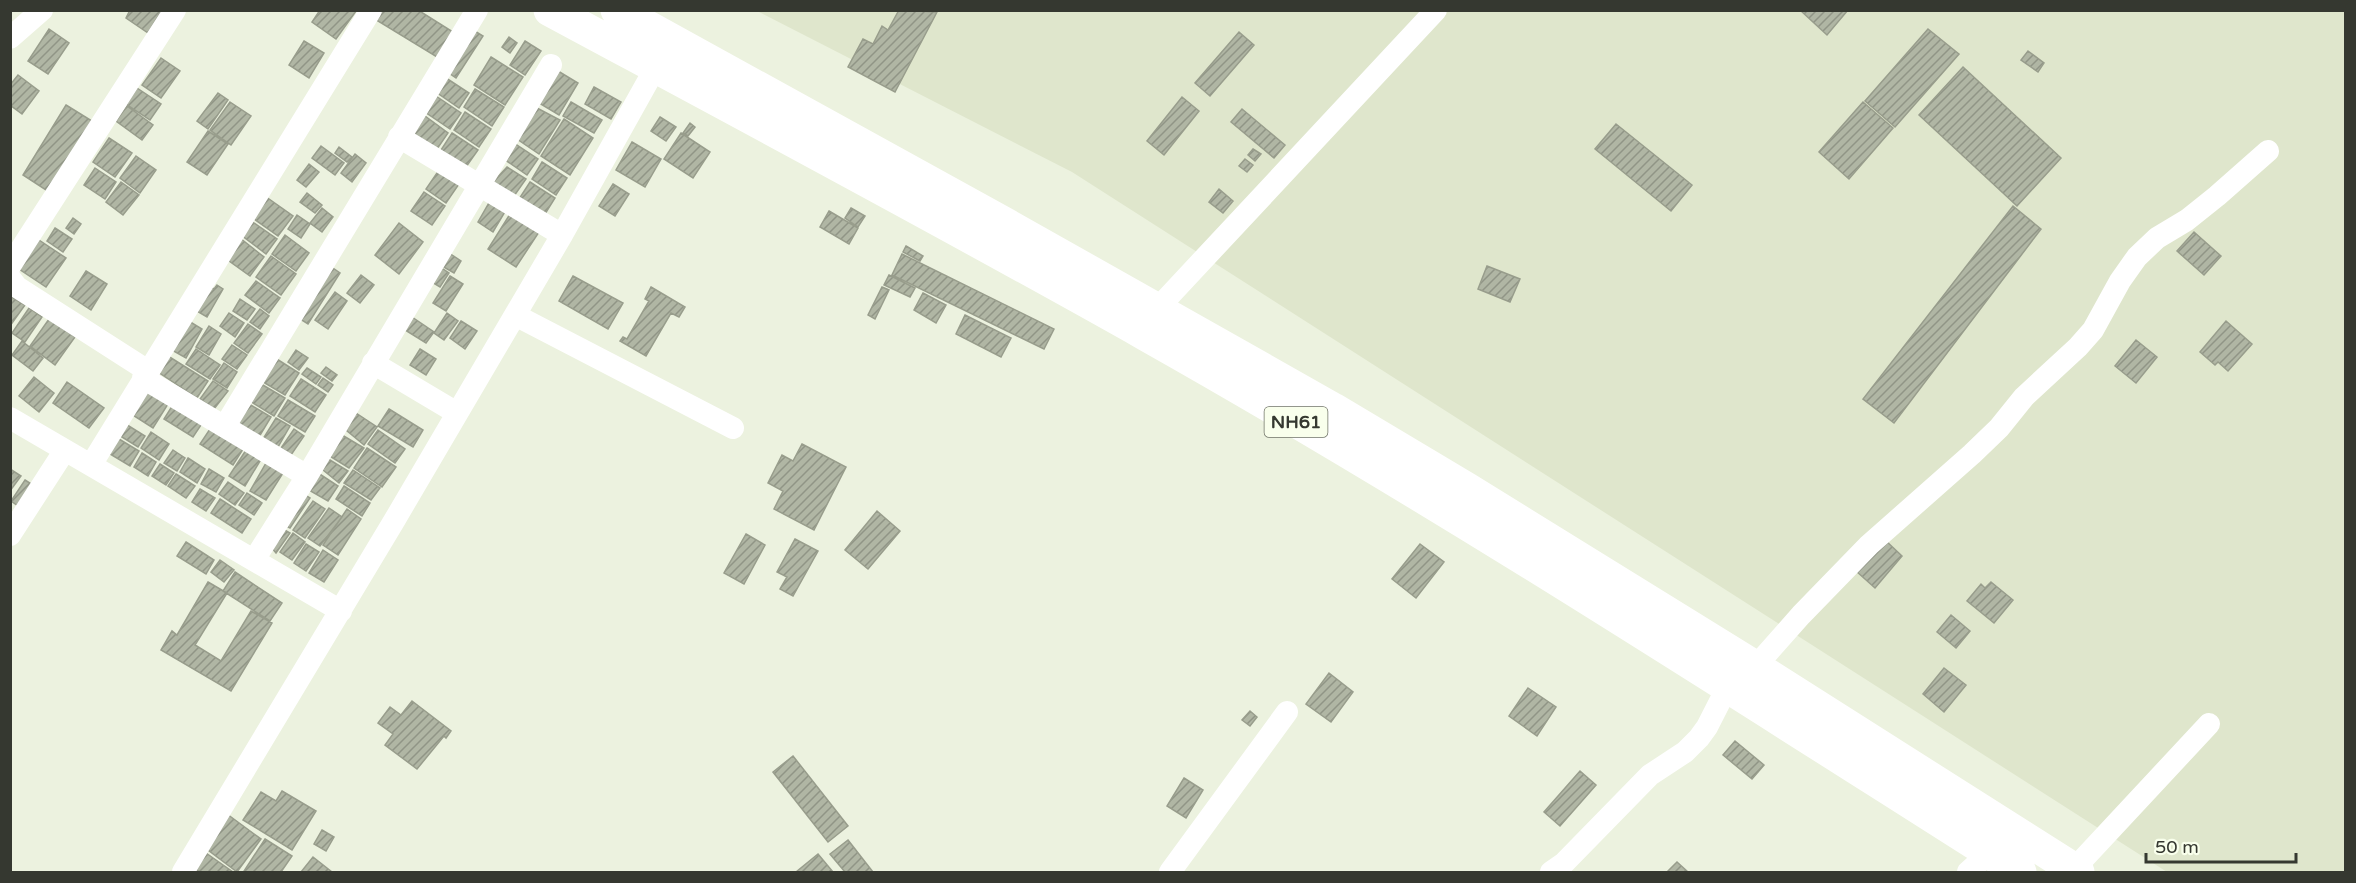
<svg xmlns="http://www.w3.org/2000/svg" width="2356" height="883" font-family="'Varela Round',sans-serif">
  <style>
    .built { fill: #dfe6cc }
    .building { fill: url(#building-hatch); stroke: #989d8c; stroke-width: 1.5 }
    .lines { fill: none; stroke-linecap: round; stroke-linejoin: round }
    .street { stroke: #fff; stroke-width: 22 }
    .highway { stroke: #fff; stroke-width: 33 }
    .labels { text-anchor: middle; stroke-width: 6; stroke-linejoin: round; paint-order: stroke }
    .shield { fill: #f9ffec; stroke: #707468; stroke-width: 1.5 }
    .shield-label { font-size: 18px; font-weight: bold; fill: #353830 }
  </style>
  <defs>
    <pattern id="building-hatch" width="6" height="6" patternUnits="userSpaceOnUse" patternTransform="scale(1.5)"><rect width="6" height="6" fill="#b0b6a4"/><path d="M-1 1l2-2M0 6l6-6M5 7l2-2" fill="none" stroke="#909586"/></pattern>
  </defs>
  <rect width="100%" height="100%" fill="#ecf2df"/>
  <!-- built -->
  <path class="built" d="M 757,11 L 2345,11 L 2345,872 L 2167,872 L 1072,172 Z"/>
  <!-- building -->
  <path class="building" d="M 130,10 L 162,10 L 148,33 L 126,18 Z
    M 320,10 L 355,10 L 356,11 L 336,39 L 312,22 Z
    M 377,10 L 418,10 L 453,32 L 437,57 L 373,18 Z
    M 899,10 L 937,12 L 895,92 L 848,67 L 863,39 L 873,44 L 882,26 L 888,30 Z
    M 1800,10 L 1848,10 L 1827,35 Z
    M 49,29 L 69,43 L 48,74 L 28,61 Z
    M 1928,29 L 1959,54 L 1895,127 L 1865,101 Z
    M 473,30 L 483,36 L 456,78 L 446,71 Z
    M 1239,32 L 1254,45 L 1210,96 L 1195,83 Z
    M 509,37 L 517,43 L 510,53 L 502,47 Z
    M 304,41 L 324,53 L 309,78 L 289,65 Z
    M 525,41 L 541,51 L 525,75 L 510,65 Z
    M 2028,51 L 2044,63 L 2038,72 L 2021,60 Z
    M 491,57 L 523,77 L 505,105 L 474,85 Z
    M 161,58 L 180,71 L 161,98 L 142,85 Z
    M 1963,67 L 2061,158 L 2017,206 L 1919,115 Z
    M 553,68 L 578,83 L 559,115 L 534,100 Z
    M 18,75 L 39,91 L 22,114 L 10,105 L 10,85 Z
    M 443,76 L 469,93 L 459,108 L 433,90 Z
    M 594,87 L 621,102 L 611,119 L 585,104 Z
    M 137,88 L 161,104 L 150,120 L 126,104 Z
    M 475,89 L 504,107 L 492,126 L 464,107 Z
    M 218,93 L 228,100 L 208,129 L 197,121 Z
    M 433,94 L 461,113 L 450,129 L 422,110 Z
    M 1182,97 L 1199,111 L 1164,155 L 1147,141 Z
    M 230,102 L 251,116 L 231,145 L 210,130 Z
    M 571,102 L 602,120 L 594,133 L 563,116 Z
    M 1863,102 L 1893,128 L 1849,179 L 1819,152 Z
    M 66,105 L 92,121 L 49,192 L 23,175 Z
    M 127,106 L 153,125 L 142,140 L 116,121 Z
    M 537,108 L 560,120 L 539,154 L 517,139 Z
    M 1242,109 L 1285,145 L 1274,158 L 1231,122 Z
    M 465,112 L 491,129 L 479,147 L 454,130 Z
    M 421,113 L 448,133 L 435,152 L 408,132 Z
    M 660,117 L 676,127 L 666,141 L 651,131 Z
    M 564,119 L 593,138 L 570,175 L 541,156 Z
    M 690,123 L 695,127 L 688,136 L 683,133 Z
    M 1616,124 L 1692,185 L 1671,211 L 1595,149 Z
    M 208,131 L 228,144 L 207,175 L 187,162 Z
    M 452,133 L 478,150 L 466,167 L 441,150 Z
    M 681,133 L 710,152 L 693,178 L 664,159 Z
    M 109,138 L 132,153 L 115,177 L 93,162 Z
    M 508,139 L 538,159 L 527,175 L 498,155 Z
    M 632,142 L 661,159 L 645,187 L 616,170 Z
    M 321,146 L 344,163 L 335,175 L 312,158 Z
    M 339,147 L 352,157 L 347,162 L 335,153 Z
    M 1253,149 L 1261,154 L 1255,161 L 1248,155 Z
    M 355,154 L 366,163 L 352,182 L 341,173 Z
    M 136,156 L 156,170 L 140,193 L 120,178 Z
    M 1245,159 L 1253,165 L 1247,172 L 1239,166 Z
    M 542,162 L 567,178 L 556,195 L 532,179 Z
    M 309,164 L 319,172 L 306,187 L 297,180 Z
    M 507,167 L 526,179 L 514,196 L 493,182 Z
    M 95,168 L 116,182 L 105,199 L 84,185 Z
    M 439,170 L 459,184 L 446,203 L 426,189 Z
    M 121,182 L 139,195 L 123,215 L 106,202 Z
    M 530,182 L 555,198 L 545,214 L 519,199 Z
    M 613,184 L 629,194 L 615,216 L 599,206 Z
    M 1219,189 L 1233,201 L 1223,213 L 1209,202 Z
    M 424,192 L 445,206 L 432,225 L 411,211 Z
    M 307,193 L 322,205 L 315,213 L 300,202 Z
    M 262,194 L 293,216 L 278,236 L 247,214 Z
    M 490,201 L 506,210 L 493,232 L 478,222 Z
    M 2013,206 L 2041,229 L 1894,423 L 1863,399 Z
    M 322,208 L 333,217 L 322,232 L 310,223 Z
    M 851,208 L 865,216 L 858,227 L 845,218 Z
    M 829,211 L 858,228 L 849,244 L 820,227 Z
    M 510,214 L 539,232 L 516,267 L 488,249 Z
    M 297,215 L 310,224 L 301,238 L 288,229 Z
    M 73,218 L 81,224 L 74,234 L 66,228 Z
    M 247,218 L 277,239 L 266,254 L 237,232 Z
    M 399,223 L 423,242 L 399,274 L 375,255 Z
    M 55,228 L 72,239 L 63,252 L 47,241 Z
    M 2194,232 L 2221,256 L 2204,275 L 2177,251 Z
    M 285,235 L 309,253 L 296,271 L 272,254 Z
    M 240,238 L 264,257 L 250,276 L 225,258 Z
    M 39,240 L 66,258 L 46,287 L 19,269 Z
    M 906,246 L 923,256 L 920,261 L 903,252 Z
    M 443,249 L 461,261 L 454,273 L 435,262 Z
    M 902,254 L 1054,329 L 1044,349 L 892,275 Z
    M 271,256 L 296,274 L 281,295 L 256,277 Z
    M 434,263 L 449,273 L 440,287 L 425,278 Z
    M 330,266 L 340,273 L 308,324 L 297,317 Z
    M 1487,266 L 1520,279 L 1510,302 L 1478,289 Z
    M 86,271 L 107,284 L 91,310 L 70,296 Z
    M 361,275 L 374,285 L 360,303 L 347,293 Z
    M 889,275 L 915,288 L 910,297 L 884,285 Z
    M 450,276 L 463,284 L 446,311 L 433,303 Z
    M 573,276 L 623,303 L 608,329 L 559,301 Z
    M 256,281 L 280,298 L 269,313 L 245,295 Z
    M 217,285 L 223,289 L 207,317 L 195,310 L 209,286 L 214,289 Z
    M 651,287 L 685,307 L 679,317 L 671,313 L 646,356 L 620,341 L 623,337 L 627,339 L 649,301 L 645,299 Z
    M 882,287 L 889,290 L 875,319 L 868,315 Z
    M 335,292 L 347,301 L 328,329 L 315,320 Z
    M 923,293 L 946,305 L 936,323 L 914,310 Z
    M 10,296 L 25,305 L 10,326 Z
    M 240,299 L 255,309 L 247,320 L 233,311 Z
    M 29,308 L 42,317 L 25,342 L 12,333 Z
    M 260,309 L 269,316 L 260,329 L 250,322 Z
    M 229,313 L 244,323 L 235,337 L 220,326 Z
    M 447,313 L 458,321 L 444,340 L 434,333 Z
    M 965,315 L 1011,338 L 1001,357 L 956,334 Z
    M 412,317 L 434,332 L 426,343 L 405,330 Z
    M 49,319 L 75,337 L 55,365 L 30,346 Z
    M 187,320 L 202,329 L 186,358 L 170,349 Z
    M 461,321 L 477,331 L 465,349 L 450,338 Z
    M 2226,321 L 2252,344 L 2228,371 L 2218,362 L 2215,365 L 2200,352 Z
    M 248,324 L 262,334 L 248,353 L 234,343 Z
    M 209,326 L 221,334 L 209,355 L 196,347 Z
    M 2136,340 L 2157,357 L 2136,383 L 2115,366 Z
    M 22,341 L 43,358 L 33,371 L 12,355 Z
    M 232,345 L 247,355 L 237,369 L 222,359 Z
    M 196,349 L 220,365 L 210,379 L 186,364 Z
    M 420,349 L 436,359 L 426,375 L 410,365 Z
    M 296,350 L 308,358 L 299,370 L 288,362 Z
    M 168,356 L 208,381 L 197,398 L 158,372 Z
    M 272,356 L 299,373 L 285,395 L 258,379 Z
    M 224,363 L 237,372 L 227,388 L 213,379 Z
    M 326,367 L 337,375 L 332,381 L 321,373 Z
    M 307,368 L 321,377 L 316,384 L 302,374 Z
    M 34,377 L 54,393 L 39,412 L 19,396 Z
    M 323,378 L 333,385 L 328,392 L 318,385 Z
    M 301,379 L 326,395 L 315,412 L 290,396 Z
    M 213,381 L 228,391 L 214,409 L 200,399 Z
    M 256,381 L 285,398 L 274,416 L 245,398 Z
    M 67,382 L 104,408 L 89,428 L 53,403 Z
    M 143,388 L 168,404 L 153,428 L 128,412 Z
    M 288,400 L 315,416 L 305,432 L 278,416 Z
    M 244,401 L 271,417 L 259,437 L 232,421 Z
    M 174,403 L 203,422 L 193,437 L 164,419 Z
    M 389,409 L 423,430 L 413,447 L 378,426 Z
    M 356,413 L 377,427 L 364,445 L 346,430 Z
    M 276,418 L 290,426 L 278,447 L 263,439 Z
    M 124,423 L 145,436 L 138,447 L 117,434 Z
    M 212,426 L 245,446 L 233,465 L 200,444 Z
    M 294,429 L 304,436 L 291,455 L 281,448 Z
    M 378,430 L 405,449 L 395,463 L 368,444 Z
    M 151,432 L 169,444 L 159,460 L 141,448 Z
    M 342,435 L 364,448 L 349,468 L 328,455 Z
    M 114,436 L 139,451 L 130,466 L 105,451 Z
    M 802,444 L 846,467 L 814,530 L 774,509 L 783,491 L 768,483 L 782,455 L 793,461 Z
    M 248,447 L 263,456 L 245,486 L 229,476 Z
    M 367,448 L 396,467 L 382,487 L 354,468 Z
    M 173,450 L 185,458 L 177,471 L 164,463 Z
    M 142,453 L 156,462 L 148,476 L 134,467 Z
    M 325,457 L 348,471 L 339,483 L 318,466 Z
    M 188,458 L 205,469 L 197,483 L 180,472 Z
    M 266,463 L 283,473 L 266,500 L 250,491 Z
    M 160,464 L 174,473 L 166,485 L 152,476 Z
    M 10,469 L 21,476 L 10,491 Z
    M 209,469 L 224,478 L 216,492 L 201,484 Z
    M 353,470 L 380,488 L 371,500 L 344,483 Z
    M 315,471 L 338,486 L 328,501 L 307,489 Z
    M 176,474 L 195,486 L 186,498 L 168,486 Z
    M 25,480 L 36,487 L 21,508 L 11,501 Z
    M 228,482 L 244,493 L 235,505 L 219,494 Z
    M 344,486 L 370,503 L 362,516 L 336,499 Z
    M 200,489 L 215,498 L 206,511 L 192,502 Z
    M 247,493 L 262,503 L 254,515 L 239,505 Z
    M 302,493 L 310,498 L 290,528 L 282,524 Z
    M 220,499 L 251,519 L 242,533 L 211,513 Z
    M 313,501 L 325,509 L 305,538 L 293,530 Z
    M 329,508 L 342,517 L 320,546 L 308,538 Z
    M 347,509 L 361,519 L 338,555 L 323,545 Z
    M 877,511 L 900,531 L 868,569 L 845,550 Z
    M 281,528 L 290,533 L 276,553 L 271,547 Z
    M 293,533 L 305,542 L 292,560 L 280,552 Z
    M 746,534 L 765,545 L 744,584 L 724,573 Z
    M 795,539 L 818,551 L 793,596 L 780,589 L 787,577 L 777,572 Z
    M 1884,539 L 1902,556 L 1875,588 L 1856,571 Z
    M 186,542 L 214,560 L 206,574 L 177,556 Z
    M 306,544 L 319,552 L 306,571 L 294,563 Z
    M 1420,544 L 1444,562 L 1416,598 L 1392,579 Z
    M 323,550 L 338,560 L 324,582 L 309,573 Z
    M 220,560 L 234,570 L 224,582 L 211,572 Z
    M 235,572 L 282,603 L 270,621 L 223,591 Z
    M 208,582 L 227,593 L 195,645 L 221,661 L 251,611 L 272,623 L 231,691 L 161,650 L 172,631 L 177,635 Z
    M 1991,582 L 2013,600 L 1994,623 L 1967,601 L 1981,584 L 1985,588 Z
    M 1951,615 L 1970,631 L 1956,648 L 1937,632 Z
    M 1944,668 L 1966,685 L 1944,712 L 1923,694 Z
    M 1329,673 L 1353,692 L 1331,722 L 1306,704 Z
    M 1528,688 L 1556,707 L 1537,736 L 1509,716 Z
    M 412,701 L 451,731 L 446,738 L 444,736 L 417,769 L 385,745 L 393,734 L 378,723 L 390,707 L 401,715 Z
    M 1250,711 L 1257,717 L 1250,726 L 1242,720 Z
    M 1735,741 L 1764,765 L 1752,779 L 1723,755 Z
    M 793,756 L 848,826 L 828,842 L 773,772 Z
    M 1580,771 L 1596,785 L 1560,826 L 1544,812 Z
    M 1184,778 L 1203,790 L 1186,818 L 1167,806 Z
    M 282,791 L 316,811 L 292,850 L 243,820 L 261,792 L 276,801 Z
    M 227,814 L 261,839 L 237,872 L 204,847 Z
    M 322,830 L 334,837 L 326,851 L 314,844 Z
    M 265,839 L 292,856 L 281,872 L 247,872 L 244,871 Z
    M 848,840 L 873,872 L 845,872 L 830,854 Z
    M 206,853 L 233,872 L 200,872 L 195,869 Z
    M 818,854 L 833,872 L 796,872 Z
    M 313,857 L 332,872 L 301,872 Z
    M 1677,862 L 1688,872 L 1667,872 Z"/>
  <g class="lines">
    <!-- street -->
    <path class="street" d="M 10,38 L 42,10
      M 399,137 L 562,235
      M 10,266 L 175,10
      M 10,278 L 17,287 L 148,371
      M 1157,309 L 1436,10
      M 515,315 L 733,428
      M 373,363 L 457,413
      M 143,378 L 307,476 L 254,560
      M 10,418 L 341,611
      M 225,426 L 477,10
      M 91,465 L 371,10
      M 307,476 L 551,65
      M 10,535 L 65,450
      M 1755,667 L 1801,615 L 1869,545 L 1972,454 L 1999,428 L 2024,397 L 2078,347 L 2093,330 L 2120,281 L 2137,257 L 2157,238 L 2187,220 L 2217,196 L 2268,151
      M 2073,870 L 2209,724
      M 183,872 L 394,521 L 562,235 L 662,56
      M 1170,872 L 1287,712
      M 1551,872 L 1564,863 L 1650,775 L 1685,752 L 1699,738 L 1707,727 L 1734,674
      M 1968,872 L 1989,853"/>
    <!-- highway -->
    <path class="highway" d="M 550,10 C 749,117 948,223 1145,334 C 1443,502 1731,689 2020,872
      M 617,10 L 1007,225 L 1333,409 L 1467,489 L 1755,667 L 2078,872"/>
  </g>
  <g class="labels">
    <!-- shield labels -->
    <rect class="shield" x="1264.5" y="407" width="63" height="30" rx="4.5"/>
    <g class="shield-label">
      <text x="1296" y="428">NH61</text>
    </g>
  </g>
  <!-- border -->
  <rect width="2356" height="883" fill="none" stroke="#353830" stroke-width="24"/>
  <!-- scale -->
  <path d="M2146 853v9h150v-9" fill="none" stroke="#353830" stroke-width="3"/>
  <text x="2155" y="853" font-size="18" fill="#353830" stroke="#f9ffec" stroke-width="4.5" paint-order="stroke">50 m</text>
</svg>
